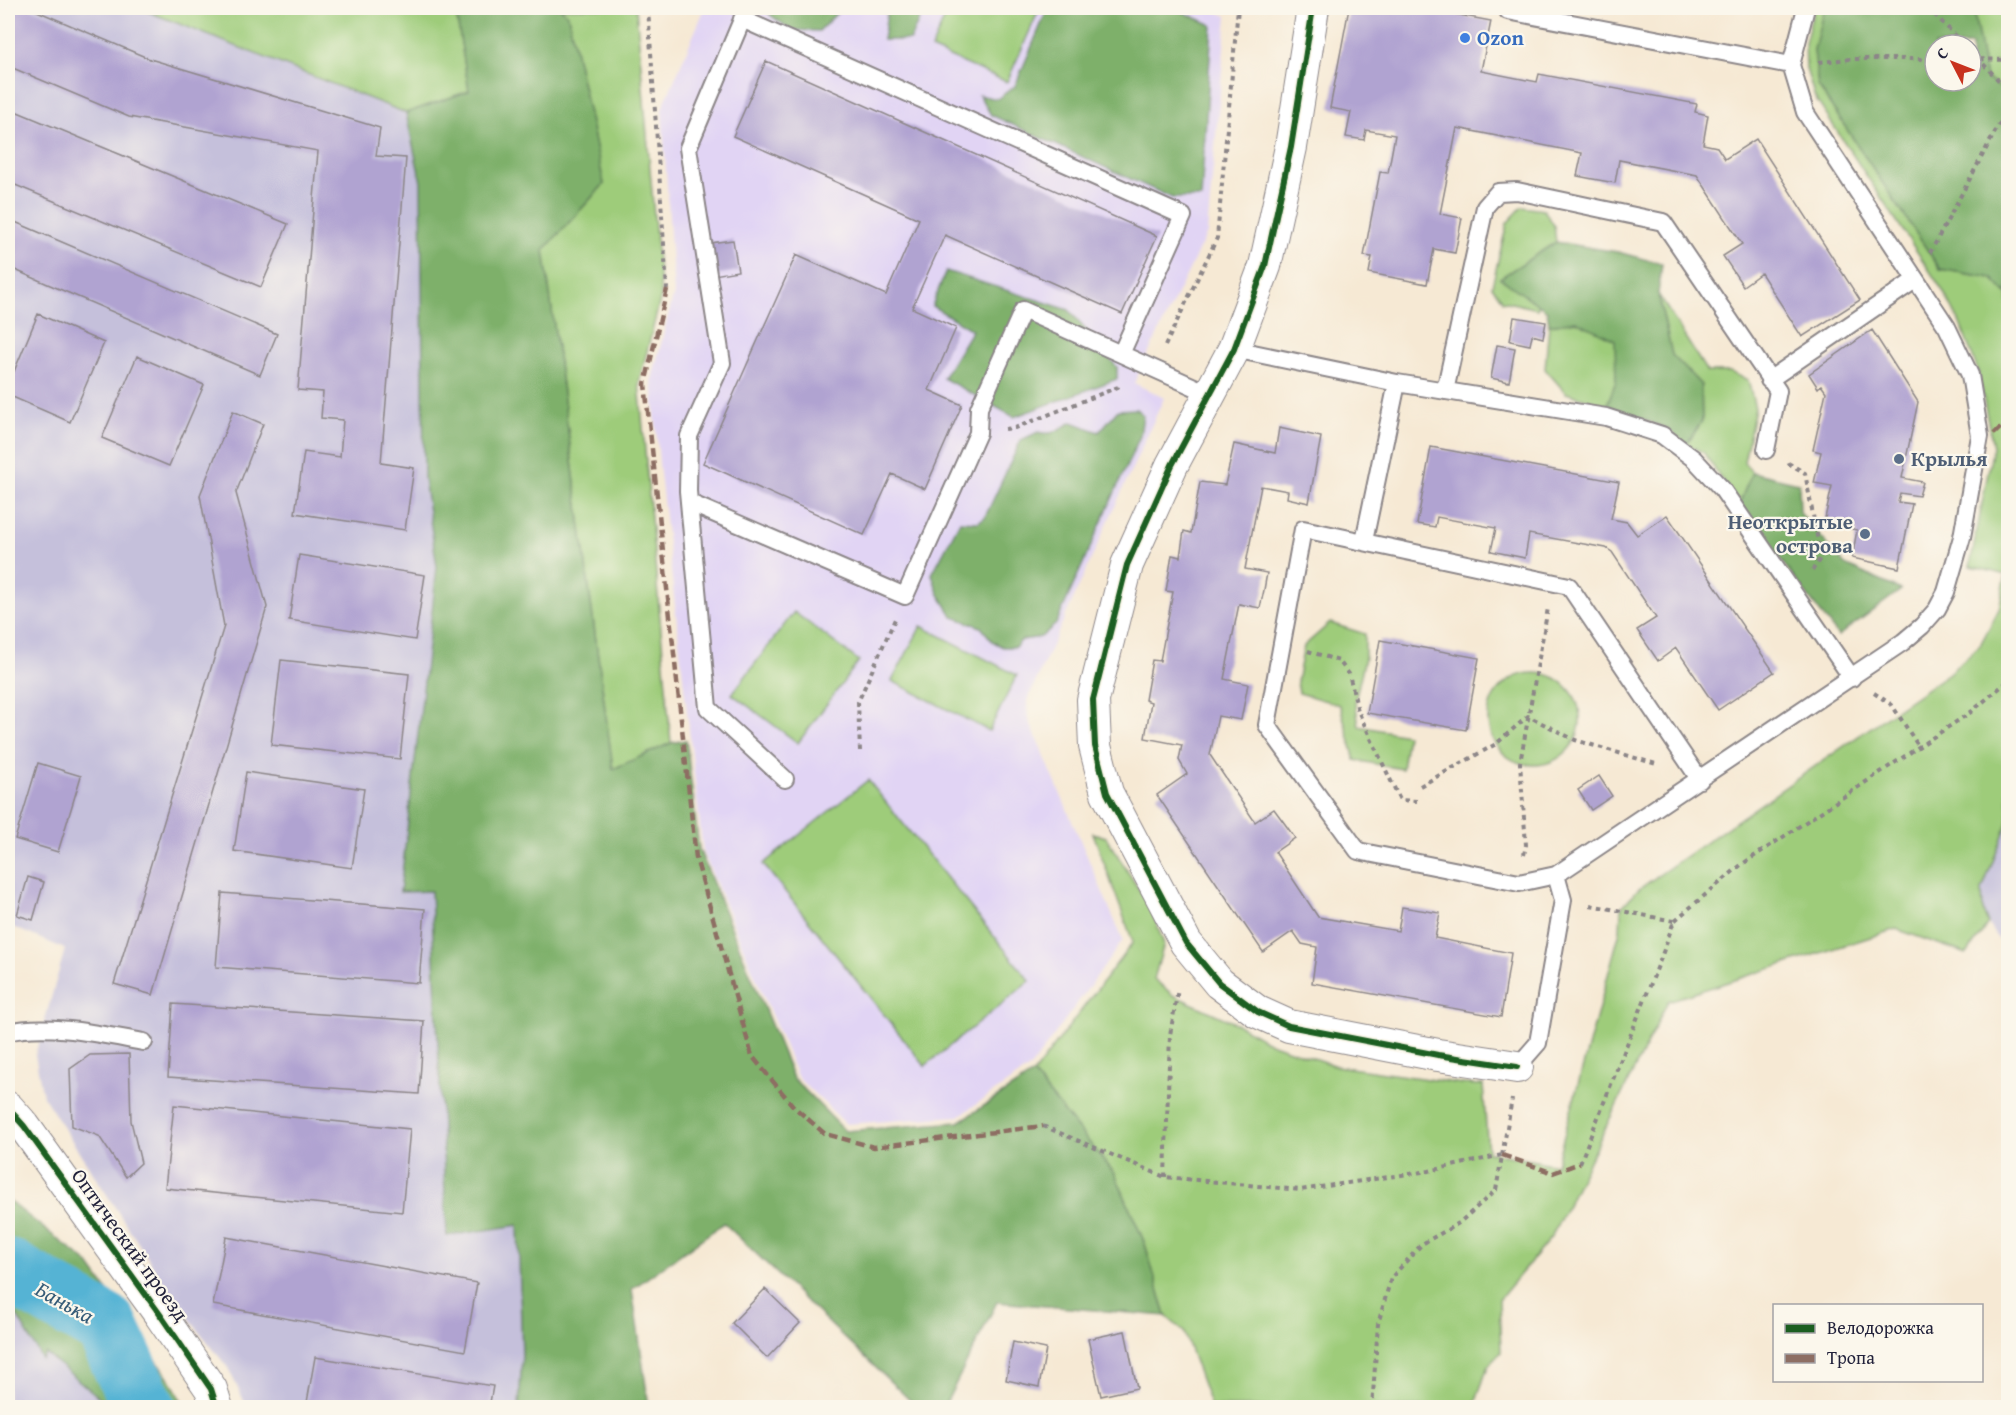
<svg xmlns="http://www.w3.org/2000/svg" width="2016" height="1415" font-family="'Gentium Book Plus',serif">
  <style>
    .built { fill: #e1d4f4 }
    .industrial { fill: #c5c0db }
    .green { fill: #9ecc7a; stroke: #60775a; stroke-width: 1.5 }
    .forest { fill: #7eb06a; stroke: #506952; stroke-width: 1.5; fill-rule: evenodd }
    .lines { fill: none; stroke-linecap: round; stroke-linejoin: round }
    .river { stroke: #55b3d4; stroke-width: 64 }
    .building { fill: #b0a3d1 }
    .lane-casing { stroke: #8c8688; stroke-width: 20 }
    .street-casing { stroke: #8c8688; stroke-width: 34 }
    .path { stroke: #8c8688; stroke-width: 4; stroke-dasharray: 4.5 4.5; stroke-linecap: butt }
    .lane { stroke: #fff; stroke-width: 16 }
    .street { stroke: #fff; stroke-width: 32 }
    .quiet { stroke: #8d6e63; stroke-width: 4.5; stroke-dasharray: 9 4.5; stroke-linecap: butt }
    .cycleway-casing { stroke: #fbf7ec; stroke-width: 10 }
    .cycleway { stroke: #1b5e20; stroke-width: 6 }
    .shop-dot { fill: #3f7fe0; stroke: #fbf7ec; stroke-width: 2 }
    .service-dot { fill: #5c6f8a; stroke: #fbf7ec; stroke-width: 2 }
    .labels { text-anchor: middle; stroke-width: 4.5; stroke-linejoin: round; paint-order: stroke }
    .shop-label { font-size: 21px; font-weight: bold; fill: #366cbe; stroke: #fbf7ec; text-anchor: start }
    .service-label { font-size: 21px; font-weight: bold; fill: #4e5e75; stroke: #fbf7ec; text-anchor: start }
    .street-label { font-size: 21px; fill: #22223b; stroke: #fbf7ec }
    .water-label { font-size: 22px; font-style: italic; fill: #365c78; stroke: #fbf7ec }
  </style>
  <rect width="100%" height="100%" fill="#fbf7ec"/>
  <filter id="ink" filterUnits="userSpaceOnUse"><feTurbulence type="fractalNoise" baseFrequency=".0167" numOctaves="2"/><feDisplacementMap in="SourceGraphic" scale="12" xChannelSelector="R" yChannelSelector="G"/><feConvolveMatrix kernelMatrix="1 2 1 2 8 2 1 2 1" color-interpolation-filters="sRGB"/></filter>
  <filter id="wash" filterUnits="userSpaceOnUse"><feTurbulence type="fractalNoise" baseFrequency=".008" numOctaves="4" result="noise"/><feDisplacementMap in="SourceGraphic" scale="24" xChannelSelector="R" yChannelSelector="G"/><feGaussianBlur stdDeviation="1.35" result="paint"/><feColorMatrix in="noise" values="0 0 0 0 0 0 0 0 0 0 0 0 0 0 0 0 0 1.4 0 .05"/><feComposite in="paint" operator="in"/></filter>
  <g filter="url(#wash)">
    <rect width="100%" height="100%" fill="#f6e9d4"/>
    <!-- built -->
    <path class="built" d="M 705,8 L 1208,8 L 1227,16 L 1207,233 L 1134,383 L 1164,398 L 1027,701 L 1028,718 L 1123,940 L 1031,1067 L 959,1116 L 846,1124 L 798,1078 L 703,852 L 660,473 L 652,379 L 674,293 L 662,109 Z"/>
    <!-- industrial -->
    <path class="industrial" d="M 8,8 L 139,8 L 483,144 L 522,1355 L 519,1407 L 247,1407 L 228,1368 L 177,1303 L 43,1096 L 35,1055 L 65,949 L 8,925 Z
      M 2008,822 L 2008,950 L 1995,935 L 1988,924 L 1983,911 L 1982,890 Z
      M 8,1270 L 144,1407 L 8,1407 Z"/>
    <!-- green -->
    <path class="green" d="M 139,8 L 459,8 L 456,13 L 469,91 L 406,113 Z
      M 561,8 L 636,8 L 661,296 L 639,383 L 671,743 L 613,769 L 544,250 L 604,184 L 568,16 Z
      M 949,8 L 1032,8 L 1039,10 L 1007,82 L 931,49 Z
      M 1814,8 L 1824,8 L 1814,50 L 1818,86 L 1940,269 L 1992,278 L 2008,295 L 2008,822 L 1982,890 L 1983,911 L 1988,924 L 1967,954 L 1896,929 L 1668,1001 L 1552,1236 L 1499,1300 L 1501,1352 L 1488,1366 L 1474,1407 L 1211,1407 L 1184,1332 L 1166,1316 L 1145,1244 L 1115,1174 L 1033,1074 L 1133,942 L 1093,833 L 1106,837 L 1150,907 L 1164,944 L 1154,979 L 1173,995 L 1237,1024 L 1270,1043 L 1336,1066 L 1463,1084 L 1483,1085 L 1488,1152 L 1556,1165 L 1620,931 L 1621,908 L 1636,891 L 1949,673 L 1980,645 L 1999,609 L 2006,575 L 1970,566 L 1993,447 L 1978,371 L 1959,321 L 1943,291 L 1815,98 L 1806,69 L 1805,43 Z
      M 1973,8 L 2008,8 L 2008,93 L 1986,78 Z
      M 1522,207 L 1544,210 L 1554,225 L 1556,242 L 1500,278 L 1539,305 L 1538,309 L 1503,301 L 1492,286 L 1507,223 Z
      M 1658,294 L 1707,372 L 1730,372 L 1748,380 L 1755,408 L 1744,462 L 1752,472 L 1739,505 L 1704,453 L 1687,444 L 1702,421 L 1701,385 L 1672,355 Z
      M 1576,321 L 1616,340 L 1616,381 L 1607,405 L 1566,393 L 1545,369 L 1549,325 Z
      M 794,612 L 859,661 L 798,743 L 732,694 Z
      M 1330,623 L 1365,634 L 1365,658 L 1355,701 L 1359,726 L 1407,735 L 1402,769 L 1355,760 L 1340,705 L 1299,693 L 1297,682 L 1304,646 Z
      M 921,626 L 1017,675 L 989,731 L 892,681 Z
      M1488 719a46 46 0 1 1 92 0a46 46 0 1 1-92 0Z
      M 868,780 L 1030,981 L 925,1066 L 763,864 Z"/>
    <!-- forest -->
    <path class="forest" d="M 459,8 L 561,8 L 568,16 L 604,184 L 544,250 L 613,769 L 671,743 L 686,740 L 699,849 L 793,1078 L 845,1131 L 959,1122 L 1033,1074 L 1115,1174 L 1145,1244 L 1166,1316 L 997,1302 L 944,1407 L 917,1407 L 724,1223 L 632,1289 L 649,1407 L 519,1407 L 522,1355 L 518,1225 L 447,1236 L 431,891 L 400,892 L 437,567 L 424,478 L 421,182 L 406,113 L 469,91 L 456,13 Z
      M 768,8 L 847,8 L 839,11 L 819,31 L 791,30 L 769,14 Z
      M 878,8 L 924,8 L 910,40 L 883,40 L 887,13 Z
      M 1048,8 L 1174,8 L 1212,25 L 1201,198 L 1172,198 L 991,115 L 979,95 L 997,99 L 1015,86 Z
      M 1824,8 L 1973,8 L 1986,78 L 2008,93 L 2008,295 L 1992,278 L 1940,269 L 1818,86 L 1814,50 ZM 1935,45 L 1971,45 L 1971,81 L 1935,81 Z
      M 1556,242 L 1618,252 L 1662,264 L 1658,294 L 1672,355 L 1701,385 L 1702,421 L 1687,444 L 1667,429 L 1607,405 L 1616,381 L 1615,340 L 1576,321 L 1549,325 L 1547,311 L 1500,278 Z
      M 946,271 L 1069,310 L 1117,367 L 1117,379 L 1014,417 L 943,378 L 972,330 L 932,306 Z
      M 1136,409 L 1143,415 L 1140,436 L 1056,624 L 1041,637 L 1022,640 L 1015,647 L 1003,647 L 993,642 L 981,627 L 953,617 L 938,593 L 932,574 L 960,521 L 978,522 L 985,517 L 1021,440 L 1038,432 C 1052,436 1060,429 1072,422 L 1099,432 L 1118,410 Z
      M 1752,472 L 1799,483 L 1800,513 L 1845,565 L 1901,590 L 1838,636 L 1739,505 Z
      M 8,1200 L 88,1263 L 171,1381 L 185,1407 L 111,1407 L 45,1353 L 42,1359 L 8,1300 Z"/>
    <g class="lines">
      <!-- river -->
      <path class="river" d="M 8,1270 L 106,1326 L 144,1408"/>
    </g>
    <g id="blocks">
      <!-- building -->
      <path class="building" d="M 8,8 L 30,8 L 150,59 L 380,128 L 376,156 L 406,158 L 381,463 L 414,468 L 405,530 L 295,513 L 304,452 L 340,457 L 343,420 L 321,418 L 323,392 L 298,390 L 318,151 L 129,117 L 8,66 Z
        M 1349,8 L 1422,8 L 1491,21 L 1481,71 L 1537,82 L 1539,74 L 1697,104 L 1695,112 L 1708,115 L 1703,144 L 1717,147 L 1725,159 L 1756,139 L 1860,300 L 1802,337 L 1761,273 L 1743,286 L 1723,256 L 1742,244 L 1697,175 L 1619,160 L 1615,183 L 1593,179 L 1577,176 L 1582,153 L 1457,128 L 1440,214 L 1462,218 L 1455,253 L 1434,249 L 1427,284 L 1369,273 L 1372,257 L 1364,256 L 1380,172 L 1388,173 L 1395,135 L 1366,130 L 1364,140 L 1346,137 L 1351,112 L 1330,108 Z
        M 766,61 L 1157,236 L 1122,314 L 945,235 L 912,308 L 956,328 L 929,390 L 962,405 L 925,489 L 892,474 L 864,535 L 703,463 L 796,255 L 886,295 L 919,219 L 733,136 Z
        M 8,108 L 288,224 L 261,287 L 8,182 Z
        M 8,219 L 277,334 L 260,375 L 8,267 Z
        M 733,240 L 738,271 L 714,275 L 710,243 Z
        M 38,314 L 104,343 L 70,422 L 8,395 L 8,386 Z
        M 1514,317 L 1546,322 L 1543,338 L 1532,335 L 1530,345 L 1510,341 Z
        M 1872,330 L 1918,402 L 1902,478 L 1923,482 L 1919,496 L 1900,493 L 1898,502 L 1912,504 L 1899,568 L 1852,558 L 1857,530 L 1824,523 L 1832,486 L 1814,483 L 1821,452 L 1813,450 L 1826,392 L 1821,385 L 1818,388 L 1809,374 Z
        M 1497,345 L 1515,348 L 1509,382 L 1491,378 Z
        M 137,356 L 204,385 L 169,466 L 102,438 Z
        M 233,411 L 263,424 L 236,493 L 267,607 L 153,995 L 114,984 L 224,626 L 200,495 Z
        M 1279,428 L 1321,437 L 1309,503 L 1287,498 L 1288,491 L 1261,486 L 1245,569 L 1267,573 L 1264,590 L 1260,608 L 1239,604 L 1224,679 L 1248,684 L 1241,720 L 1218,716 L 1210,755 L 1255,822 L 1274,809 L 1285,824 L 1295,838 L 1275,852 L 1318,917 L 1398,931 L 1402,907 L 1440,913 L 1435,938 L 1511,953 L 1501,1017 L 1312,983 L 1317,947 L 1302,944 L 1293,931 L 1263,952 L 1157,795 L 1187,774 L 1179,760 L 1182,745 L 1145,738 L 1151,702 L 1145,700 L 1152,660 L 1160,661 L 1173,592 L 1166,591 L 1172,555 L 1180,557 L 1184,531 L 1191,533 L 1200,482 L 1225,485 L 1234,444 L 1275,453 Z
        M 1431,447 L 1619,482 L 1611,519 L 1627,522 L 1637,535 L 1667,515 L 1774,672 L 1718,710 L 1676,648 L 1658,661 L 1637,630 L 1656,618 L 1612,552 L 1606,548 L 1529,534 L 1525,558 L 1491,551 L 1496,528 L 1437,517 L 1435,527 L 1417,524 Z
        M 299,555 L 425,575 L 415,640 L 289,620 Z
        M 1380,640 L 1479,658 L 1466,730 L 1367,713 Z
        M 281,660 L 409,674 L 400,759 L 271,745 Z
        M 38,763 L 81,776 L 58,852 L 15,839 Z
        M 246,772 L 364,789 L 352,868 L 234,851 Z
        M 1599,776 L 1612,796 L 1591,810 L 1578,790 Z
        M 28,877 L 44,882 L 33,920 L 17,915 Z
        M 222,893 L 425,909 L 419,983 L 216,967 Z
        M 173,1004 L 424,1021 L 419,1094 L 168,1077 Z
        M 129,1054 L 131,1121 L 141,1163 L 126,1177 L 99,1136 L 72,1126 L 70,1069 L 90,1055 Z
        M 174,1105 L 410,1129 L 402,1212 L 165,1188 Z
        M 226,1237 L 477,1283 L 465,1351 L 213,1305 Z
        M 765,1289 L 800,1323 L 767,1358 L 732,1323 Z
        M 1125,1331 L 1137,1388 L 1101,1396 L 1088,1339 Z
        M 1013,1342 L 1046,1349 L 1039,1387 L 1006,1380 Z
        M 315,1357 L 493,1386 L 489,1408 L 306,1408 Z"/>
    </g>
  </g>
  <g filter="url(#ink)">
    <use href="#blocks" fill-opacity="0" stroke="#8c8688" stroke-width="1.5"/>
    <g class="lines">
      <defs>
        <path id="lane" d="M 747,8 L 688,148 L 722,363 L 689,436 L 688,491 L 708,708 L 785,779
          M 1507,8 L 1508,11 L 1791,65
          M 742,19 L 1183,216 L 1121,354
          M 1234,349 L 1397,383 L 1364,541
          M 1769,380 L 1915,280
          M 1397,383 L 1606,417 L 1662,435 L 1694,459 L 1722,489 L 1852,678
          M 1445,391 L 1485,207 L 1498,192 L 1517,191 L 1663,222 L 1778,391 L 1766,450
          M 690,503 L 905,596 L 978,433 L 979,408 L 1023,310 L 1210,394
          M 1700,780 L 1569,586 L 1303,529 L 1267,725 L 1358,851 L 1519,883 L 1556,875 L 1903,642 L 1922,626 L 1937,609 L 1946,592 L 1962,537 L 1980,436 L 1970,375 L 1947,327 L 1805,112 L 1791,65 L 1806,8
          M 8,1032 C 47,1022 104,1035 144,1042
          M 1517,1067 L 1538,1043 L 1563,900 L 1556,875"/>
        <path id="street" d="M 1313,8 L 1291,147 L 1265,266 L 1234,349 L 1172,465 L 1127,565 L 1093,700 L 1095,746 L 1107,793 L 1186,943 L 1219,983 L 1258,1012 L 1289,1026 L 1438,1055 L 1517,1067
          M 8,1108 L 24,1126 L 159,1313 L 211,1389 L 217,1408"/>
      </defs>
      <!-- lane casing -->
      <use href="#lane" class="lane-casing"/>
      <!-- street casing -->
      <use href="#street" class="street-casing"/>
      <!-- path -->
      <path class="path" d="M 648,8 L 667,289
        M 1928,8 L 1965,45
        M 1971,51 L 2008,90
        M 1971,59 L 2008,60
        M 1819,62 L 1850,59 L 1935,59
        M 1930,253 L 2008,108
        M 1165,346 L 1217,238 L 1238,8
        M 1005,429 L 1015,428 L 1118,387 L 1119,383
        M 1788,463 L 1805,473 L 1821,557 L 1812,571
        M 1308,651 L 1339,661 L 1349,674 L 1358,711 L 1400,800 L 1417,801
        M 1874,693 L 1892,705 L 1919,747
        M 860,751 L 858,702 L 895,619
        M 1420,786 L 1496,744 L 1528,716 L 1575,740 L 1656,764
        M 1524,855 L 1526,845 L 1520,763 L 1548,608
        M 1590,905 L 1674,921
        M 1043,1126 L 1165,1177 L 1300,1190 L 1429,1171 L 1502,1155
        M 1580,1163 L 1661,958 L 1674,921 L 1741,865 L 1971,712 L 2008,681
        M 1165,1177 L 1170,1035 L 1178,989
        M 1372,1408 L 1378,1324 L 1391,1278 L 1422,1244 L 1459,1223 L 1496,1190 L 1512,1099"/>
      <!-- lane -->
      <use href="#lane" class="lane"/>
      <!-- street -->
      <use href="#street" class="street"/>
      <!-- quiet -->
      <path class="quiet" d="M 667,289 L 645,384 L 696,858 L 752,1056 L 794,1107 L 825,1134 L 874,1147 L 1043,1126
        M 1994,434 L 2008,420
        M 1502,1155 L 1553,1173 L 1580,1163"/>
      <defs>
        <path id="cycleway" d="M 1313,8 L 1291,147 L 1265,266 L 1234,349 L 1172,465 L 1127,565 L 1093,700 L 1095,746 L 1107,793 L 1186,943 L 1219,983 L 1258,1012 L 1289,1026 L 1438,1055 L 1517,1067
          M 8,1108 L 24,1126 L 159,1313 L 211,1389 L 217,1408"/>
      </defs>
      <!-- cycleway casing -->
      <use href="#cycleway" class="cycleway-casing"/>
      <!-- cycleway -->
      <use href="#cycleway" class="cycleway"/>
    </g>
  </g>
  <!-- markers -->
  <circle class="shop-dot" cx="1465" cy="38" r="6"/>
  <g class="service-dot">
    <circle cx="1899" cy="459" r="6"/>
    <circle cx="1865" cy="534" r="6"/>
  </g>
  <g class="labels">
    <!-- shop labels -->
    <g class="shop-label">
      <text x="1477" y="45">Ozon</text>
    </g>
    <!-- service labels -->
    <g class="service-label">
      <text x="1911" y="466">Крылья</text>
      <text x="1853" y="529" text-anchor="end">Неоткрытые<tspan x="1853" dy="24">острова</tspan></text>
    </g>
    <!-- street labels -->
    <g class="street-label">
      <text transform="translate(130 1245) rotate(54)" y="7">Оптический проезд</text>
    </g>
    <!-- water labels -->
    <g class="water-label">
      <text transform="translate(65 1302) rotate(29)" y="8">Банька</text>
    </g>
  </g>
  <!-- margin -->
  <rect width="2016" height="1415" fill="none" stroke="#fbf7ec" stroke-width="30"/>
  <!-- legend -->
  <rect x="1773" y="1304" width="210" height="78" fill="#fbf7ec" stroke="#a4a2a5" stroke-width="1.5"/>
  <rect x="1785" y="1324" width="30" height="9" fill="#1b5e20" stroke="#a4a2a5" stroke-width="1.5"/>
  <text x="1827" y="1334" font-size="18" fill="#22223b">Велодорожка</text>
  <rect x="1785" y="1354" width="30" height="9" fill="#8d6e63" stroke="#a4a2a5" stroke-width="1.5"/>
  <text x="1827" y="1364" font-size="18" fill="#22223b">Тропа</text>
  <!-- north arrow -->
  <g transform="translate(1953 63) rotate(312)"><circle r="28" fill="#fbf7ec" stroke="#a4a2a5" stroke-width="1.5"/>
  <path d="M0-4.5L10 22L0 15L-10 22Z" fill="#c8321e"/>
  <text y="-9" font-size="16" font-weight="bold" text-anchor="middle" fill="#22223b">С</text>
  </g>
</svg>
